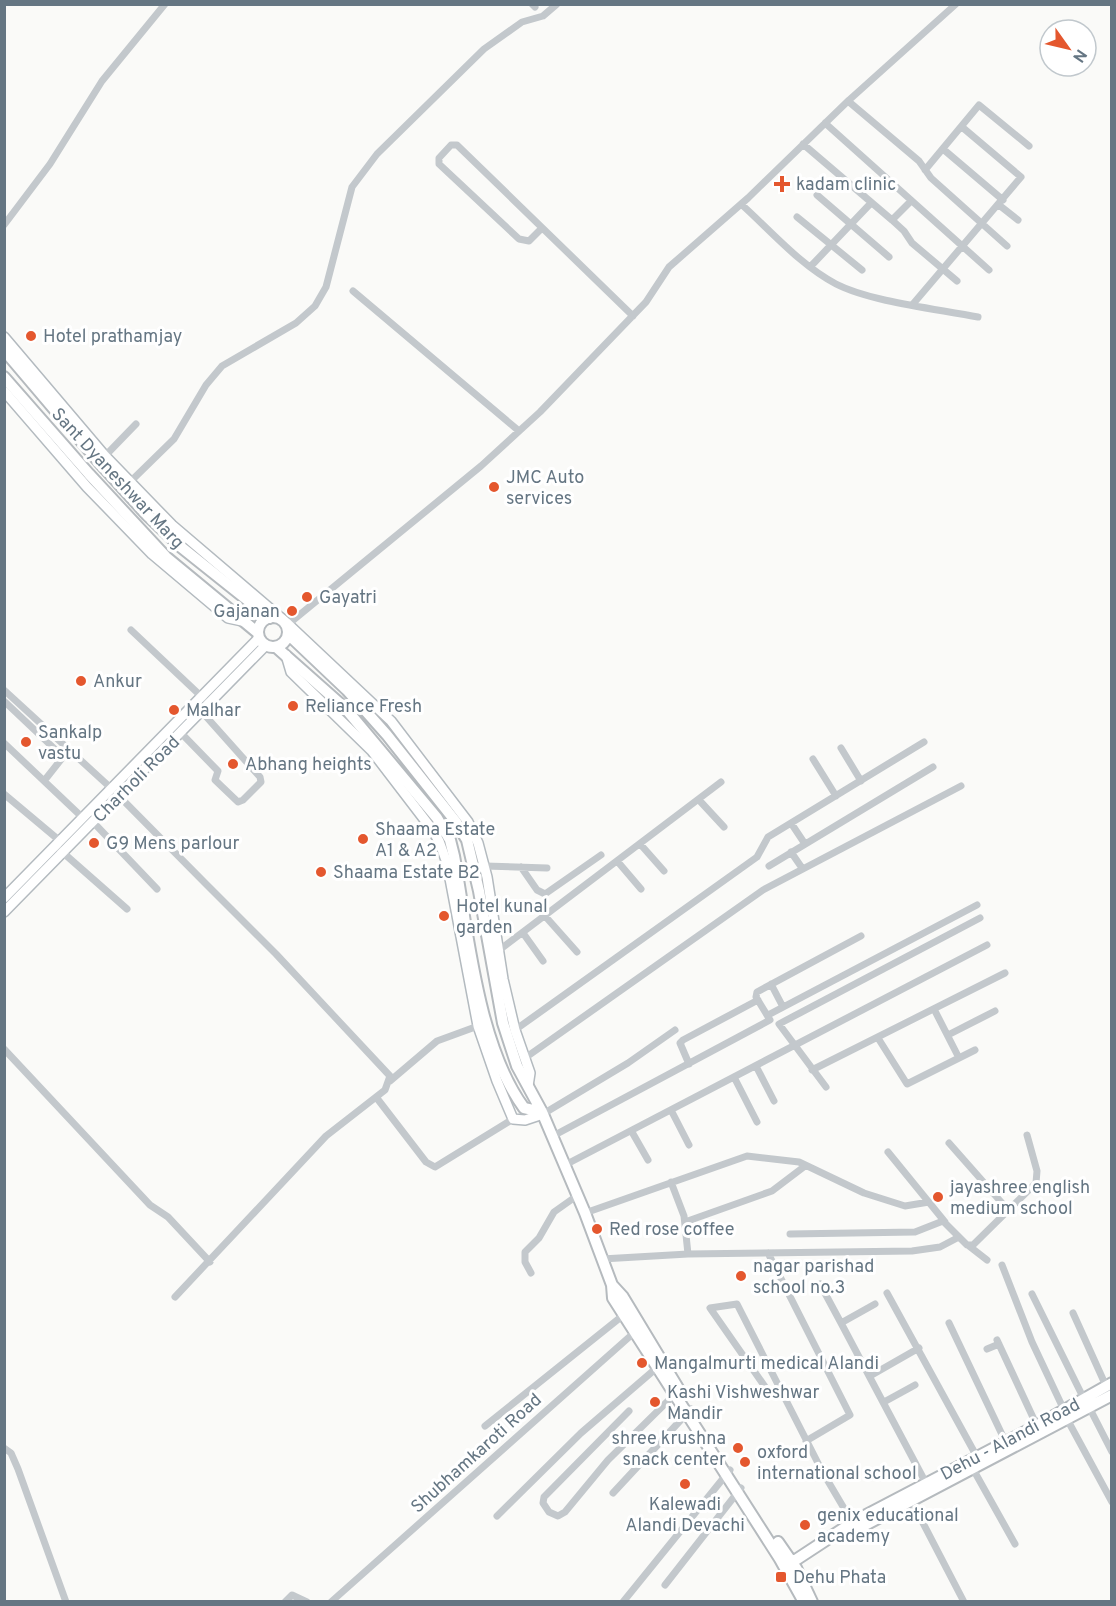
<svg xmlns="http://www.w3.org/2000/svg" width="1116" height="1606" font-family="Overpass,sans-serif">
  <style>
    .lines { fill: none; stroke-linecap: round; stroke-linejoin: round }
    .secondary-casing { stroke: #b3babf; stroke-width: 12 }
    .primary-casing { stroke: #b5babe; stroke-width: 14 }
    .street { stroke: #c3c8cc; stroke-width: 7 }
    .secondary { stroke: #fff; stroke-width: 9 }
    .primary { stroke: #fff; stroke-width: 10 }
    .poi-dot { fill: #e4572e; stroke: #fff; stroke-width: 2 }
    .labels { text-anchor: middle; stroke-width: 6; stroke-linejoin: round; paint-order: stroke }
    .poi-label { font-size: 18px; fill: #657683; stroke: #fff; text-anchor: start }
    .street-label { font-size: 18px; fill: #657683; stroke: #fff }
  </style>
  <rect width="100%" height="100%" fill="#fafaf8"/>
  <g class="lines">
    <defs>
      <path id="secondary" d="M 4,337 L 105,456 L 172,525 L 288,624 L 391,721 L 468,822 L 478,843 L 487,877 L 503,979 L 515,1030 L 530,1073 L 528,1086
        M 4,391 L 87,487 L 152,554 L 228,618 L 242,621
        M 286,655 L 291,672 L 372,751 L 431,828 L 439,841 L 447,863 L 478,1026 L 497,1081 L 513,1119 L 525,1120 L 543,1114
        M 4,898 L 259,638
        M 4,912 L 266,645"/>
      <path id="primary" d="M 4,350 L 99,462 L 147,515 L 181,547 L 270,618
        M 4,377 L 89,474 L 166,557 L 258,633
        M258 632a15 15 0 1 1 30 0a15 15 0 1 1-30 0Z
        M 288,634 L 347,690 L 387,735 L 456,822 L 467,840 L 479,891 L 503,1023 L 517,1066 L 542,1112 L 585,1213 L 612,1285 L 613,1298 L 780,1559 L 804,1602
        M 276,647 L 346,709 L 437,818 L 450,840 L 454,856 C 468,932 478,1046 524,1108 L 542,1112
        M 612,1285 L 623,1297 L 681,1393
        M 846,1535 L 1112,1395
        M 778,1542 L 796,1568 L 812,1602
        M 788,1565 L 855,1521 L 1027,1431 L 1112,1383"/>
    </defs>
    <!-- secondary casing -->
    <use href="#secondary" class="secondary-casing"/>
    <!-- primary casing -->
    <use href="#primary" class="primary-casing"/>
    <!-- street -->
    <path class="street" d="M 532,4 L 535,7
      M 848,101 L 919,161 L 931,178 L 1007,246
      M 825,123 L 989,270
      M 803,144 L 892,220 L 911,201
      M 943,149 L 1003,200
      M 925,170 L 979,105 L 1029,146
      M 817,195 L 889,257
      M 741,204 C 771,231 800,265 836,284 C 871,302 938,309 978,317
      M 999,205 L 1018,220
      M 797,217 L 862,270
      M 892,220 L 904,231 L 912,243 L 957,281
      M 4,225 L 50,164 L 102,81 L 165,4
      M 542,228 L 529,241 L 519,239 L 439,164 L 439,158 L 451,145 L 457,145 L 633,316
      M 811,266 L 871,203
      M 353,291 L 519,431
      M 913,304 L 1021,177 L 962,127
      M 105,456 L 136,424
      M 130,482 L 174,439 L 206,385 L 222,366 L 296,323 L 315,306 L 326,287 L 352,187 L 377,154 L 484,49 L 522,22 L 543,16 L 557,4
      M 286,626 L 481,466 L 540,412 L 646,302 L 669,267 L 748,198 L 848,101 L 956,4
      M 131,630 L 203,698
      M 4,690 L 112,789 L 205,883 L 276,954 L 390,1076 L 385,1090 L 326,1136 L 175,1297
      M 4,701 L 61,755 L 66,756 L 70,750
      M 181,733 L 218,771 L 215,780 L 238,802 L 243,800 L 261,782 L 260,777 L 202,712
      M 4,743 L 83,818
      M 841,748 L 861,781
      M 813,759 L 836,796
      M 44,781 L 63,757
      M 4,794 L 60,841
      M 699,800 L 724,827
      M 93,822 L 157,889
      M 791,823 L 805,844
      M 641,845 L 664,871
      M 60,850 L 127,909
      M 791,852 L 802,868
      M 618,862 L 641,889
      M 485,866 L 547,868
      M 769,866 L 933,767
      M 521,867 L 537,890 L 545,894 L 601,855
      M 545,916 L 577,952
      M 523,933 L 543,961
      M 498,951 L 721,782
      M 771,984 L 783,1007
      M 934,1009 L 959,1058
      M 768,1015 L 977,905
      M 515,1030 L 757,857 L 768,837 L 924,742
      M 948,1035 L 995,1011
      M 878,1038 L 907,1084 L 975,1050
      M 4,1049 L 150,1205 L 168,1217 L 210,1262
      M 525,1058 L 763,890 L 961,786
      M 689,1064 L 680,1043 L 683,1040 L 758,1000
      M 756,1066 L 774,1101
      M 812,1070 L 1005,973
      M 734,1077 L 757,1122
      M 390,1081 L 437,1041 L 478,1026
      M 826,1087 L 779,1024 L 980,918
      M 376,1097 L 426,1162 L 435,1167 L 513,1119
      M 671,1110 L 689,1145
      M 543,1114 L 628,1063 L 675,1030
      M 632,1132 L 648,1160
      M 553,1136 L 770,1020 L 756,997 L 757,992 L 861,936
      M 949,1143 L 1009,1211
      M 888,1152 L 945,1222
      M 565,1165 L 987,945
      M 671,1182 L 684,1216 L 688,1254
      M 585,1213 L 747,1156 L 799,1162 L 864,1193 L 905,1206 L 929,1202
      M 685,1222 L 772,1191 L 805,1166
      M 790,1234 L 915,1232 L 943,1221 L 967,1245 L 973,1245 L 1036,1183 L 1037,1171 L 1027,1135
      M 969,1246 L 987,1260
      M 768,1253 L 850,1415 L 806,1441
      M 602,1259 L 688,1254 L 912,1251 L 940,1247 L 959,1237
      M 1002,1265 L 1032,1342 L 1064,1410
      M 531,1273 L 525,1262 L 525,1252 L 539,1238 L 554,1212 L 578,1195
      M 820,1284 L 841,1323
      M 887,1293 L 977,1457
      M 1032,1294 L 1084,1399
      M 875,1304 L 841,1323 L 928,1487
      M 1073,1313 L 1106,1386
      M 949,1323 L 1007,1445
      M 997,1340 L 1037,1426
      M 987,1349 L 999,1344
      M 870,1376 L 919,1348
      M 780,1389 L 768,1391 L 710,1308 L 737,1304 L 822,1471 L 845,1510 L 855,1521
      M 884,1402 L 915,1385
      M 1089,1407 L 1112,1452
      M 629,1411 L 544,1497 L 543,1503 L 549,1512 L 558,1516 L 565,1512 L 608,1460 L 677,1392
      M 1067,1419 L 1112,1502
      M 485,1426 L 626,1313
      M 4,1448 L 11,1453 L 18,1469 L 66,1602
      M 973,1469 L 1015,1544
      M 613,1493 L 691,1409
      M 910,1498 L 964,1602
      M 497,1516 L 581,1433 L 660,1365
      M 665,1585 L 741,1488
      M 285,1602 L 292,1595 L 307,1602
      M 331,1602 L 636,1331
      M 623,1602 L 730,1470"/>
    <!-- secondary -->
    <use href="#secondary" class="secondary"/>
    <!-- primary -->
    <use href="#primary" class="primary"/>
  </g>
  <!-- markers -->
  <g class="poi-dot">
    <path d="M779 175h6v6h6v6h-6v6h-6v-6h-6v-6h6z"/>
    <circle cx="31" cy="336" r="6"/>
    <circle cx="494" cy="487" r="6"/>
    <circle cx="307" cy="597" r="6"/>
    <circle cx="292" cy="611" r="6"/>
    <circle cx="81" cy="681" r="6"/>
    <circle cx="293" cy="706" r="6"/>
    <circle cx="174" cy="710" r="6"/>
    <circle cx="26" cy="742" r="6"/>
    <circle cx="233" cy="764" r="6"/>
    <circle cx="363" cy="839" r="6"/>
    <circle cx="94" cy="843" r="6"/>
    <circle cx="321" cy="872" r="6"/>
    <circle cx="444" cy="916" r="6"/>
    <circle cx="938" cy="1197" r="6"/>
    <circle cx="597" cy="1229" r="6"/>
    <circle cx="741" cy="1276" r="6"/>
    <circle cx="642" cy="1363" r="6"/>
    <circle cx="655" cy="1402" r="6"/>
    <circle cx="738" cy="1448" r="6"/>
    <circle cx="745" cy="1462" r="6"/>
    <circle cx="685" cy="1484" r="6"/>
    <circle cx="805" cy="1525" r="6"/>
    <rect x="775" y="1571" width="12" height="12" rx="3"/>
  </g>
  <g class="labels">
    <!-- poi labels -->
    <g class="poi-label">
      <text x="796" y="190">kadam clinic</text>
      <text x="43" y="342">Hotel prathamjay</text>
      <text x="506" y="483">JMC Auto<tspan x="506" dy="21">services</tspan></text>
      <text x="319" y="603">Gayatri</text>
      <text x="280" y="617" text-anchor="end">Gajanan</text>
      <text x="93" y="687">Ankur</text>
      <text x="305" y="712">Reliance Fresh</text>
      <text x="186" y="716">Malhar</text>
      <text x="38" y="738">Sankalp<tspan x="38" dy="21">vastu</tspan></text>
      <text x="245" y="770">Abhang heights</text>
      <text x="375" y="835">Shaama Estate<tspan x="375" dy="21">A1 &amp; A2</tspan></text>
      <text x="106" y="849">G9 Mens parlour</text>
      <text x="333" y="878">Shaama Estate B2</text>
      <text x="456" y="912">Hotel kunal<tspan x="456" dy="21">garden</tspan></text>
      <text x="950" y="1193">jayashree english<tspan x="950" dy="21">medium school</tspan></text>
      <text x="609" y="1235">Red rose coffee</text>
      <text x="753" y="1272">nagar parishad<tspan x="753" dy="21">school no.3</tspan></text>
      <text x="654" y="1369">Mangalmurti medical Alandi</text>
      <text x="667" y="1398">Kashi Vishweshwar<tspan x="667" dy="21">Mandir</tspan></text>
      <text x="726" y="1444" text-anchor="end">shree krushna<tspan x="726" dy="21">snack center</tspan></text>
      <text x="757" y="1458">oxford<tspan x="757" dy="21">international school</tspan></text>
      <text x="685" y="1510" text-anchor="middle">Kalewadi<tspan x="685" dy="21">Alandi Devachi</tspan></text>
      <text x="817" y="1521">genix educational<tspan x="817" dy="21">academy</tspan></text>
      <text x="793" y="1583">Dehu Phata</text>
    </g>
    <!-- street labels -->
    <g class="street-label">
      <text transform="translate(118 478) rotate(47)" y="6">Sant Dyaneshwar Marg</text>
      <text transform="translate(136 779) rotate(-45)" y="6">Charholi Road</text>
      <text transform="translate(1010 1439) rotate(-28)" y="6">Dehu - Alandi Road</text>
      <text transform="translate(476 1453) rotate(-42)" y="6">Shubhamkaroti Road</text>
    </g>
  </g>
  <!-- border -->
  <rect width="1116" height="1606" fill="none" stroke="#657683" stroke-width="12"/>
  <!-- north arrow -->
  <g transform="translate(1068 48) rotate(124)"><circle r="28" fill="#ffffff" stroke="#c1c8cd" stroke-width="1.5"/>
  <path d="M0-4.5L10 22L0 15L-10 22Z" fill="#e4572e"/>
  <text y="-9" font-size="16" font-weight="bold" text-anchor="middle" fill="#657683">N</text>
  </g>
</svg>
